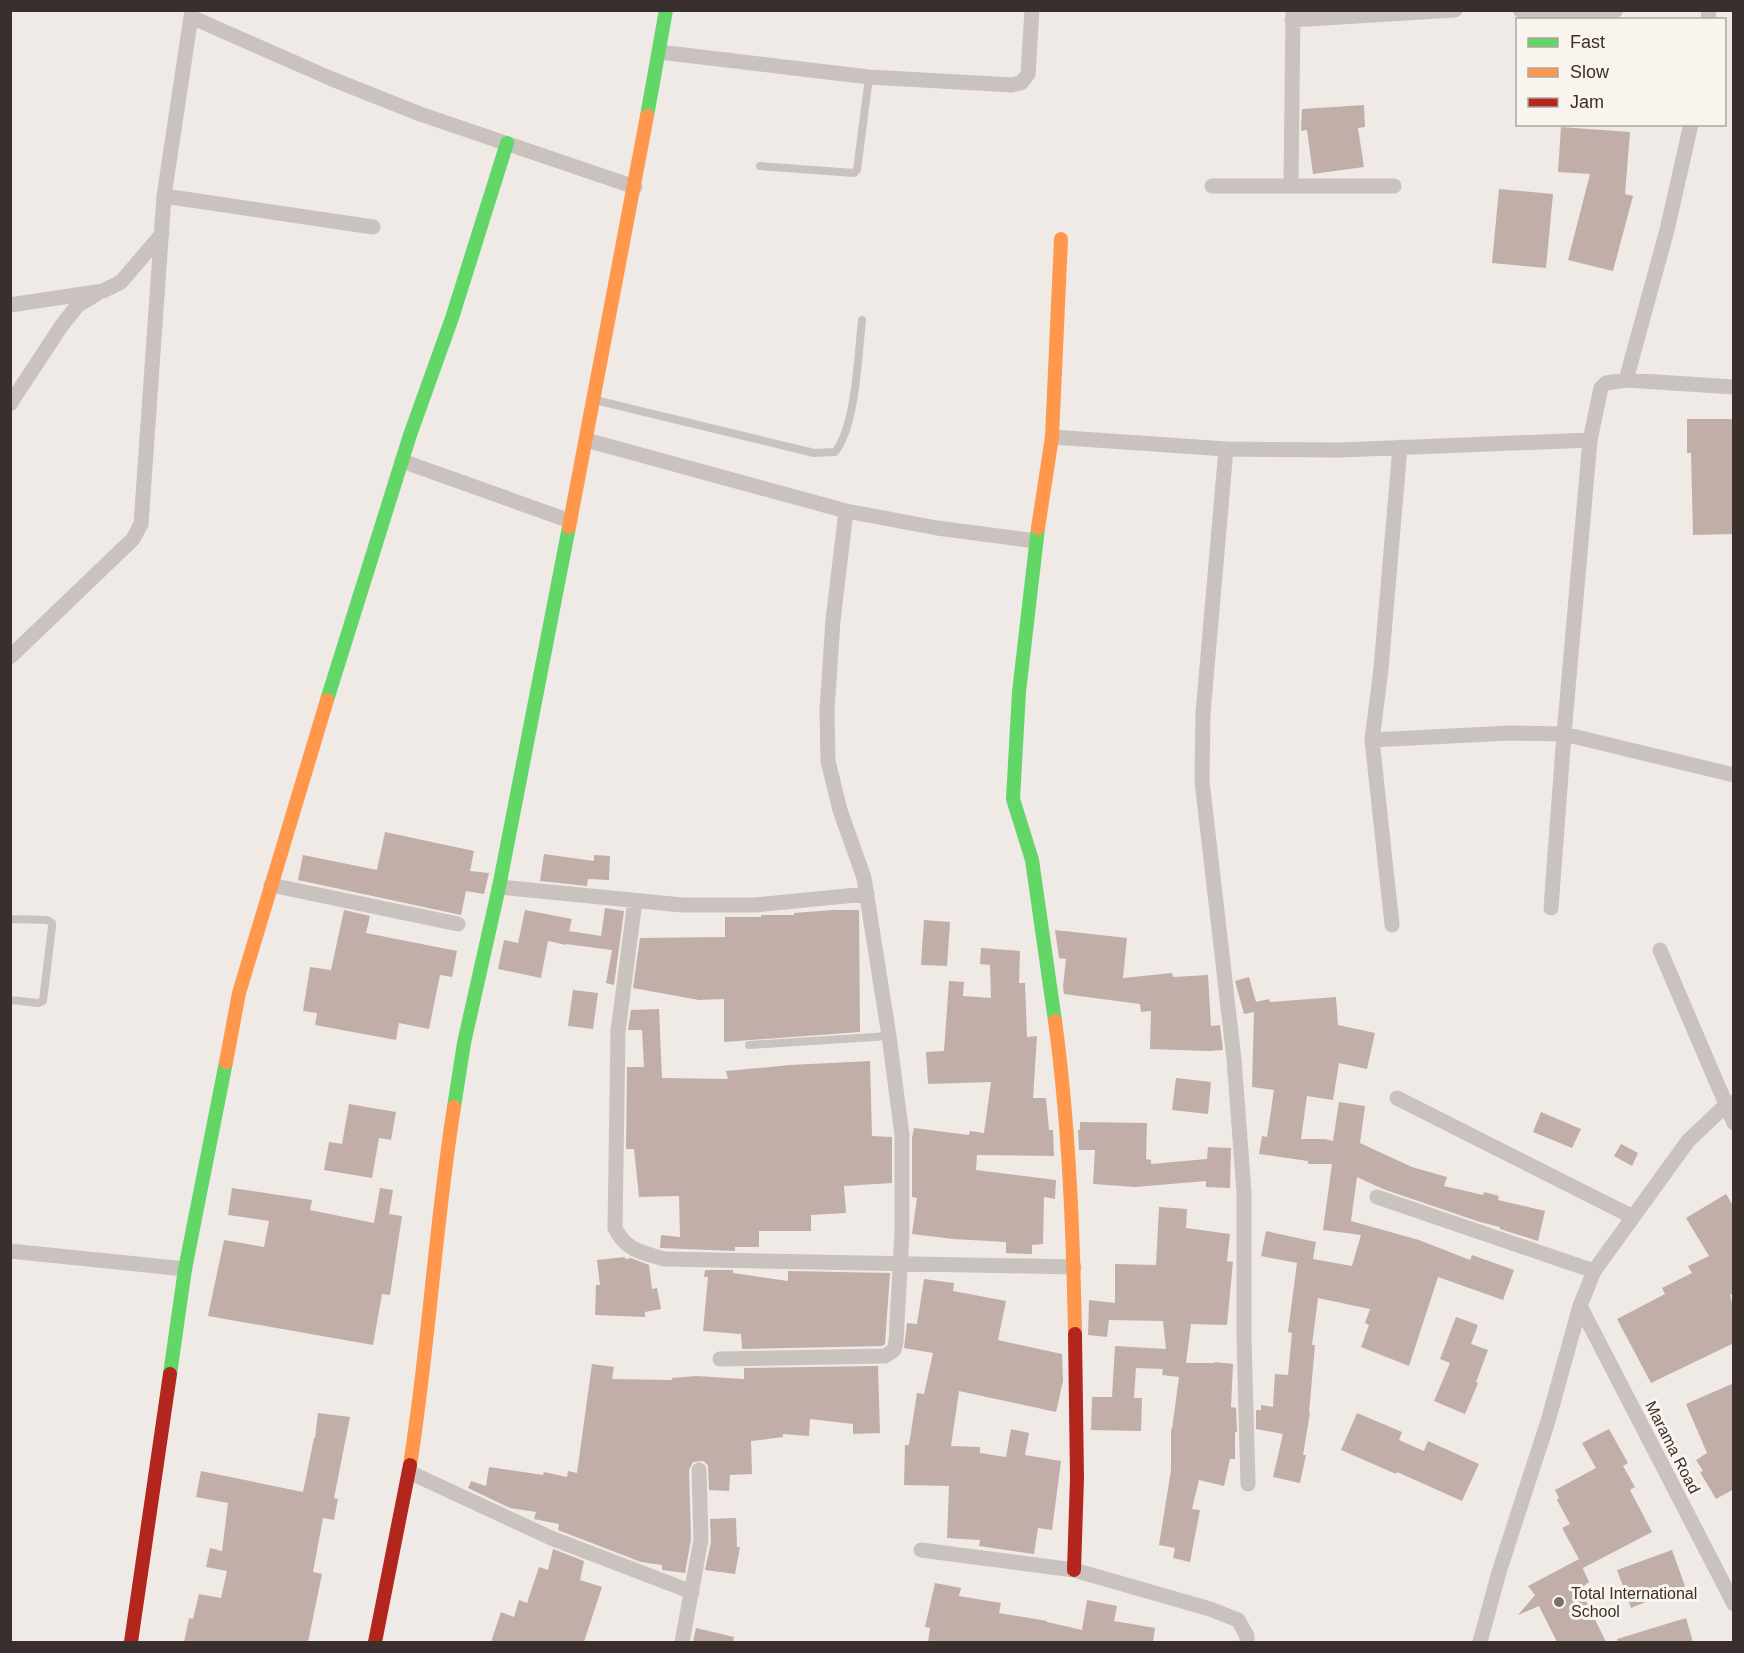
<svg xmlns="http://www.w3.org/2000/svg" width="1744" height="1653" font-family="Arial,sans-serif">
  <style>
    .building { fill: #c2aea8 }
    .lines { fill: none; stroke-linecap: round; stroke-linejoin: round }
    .lane { stroke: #c9c2be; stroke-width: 8 }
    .street { stroke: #c9c2be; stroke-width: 15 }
    .fast { stroke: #63d668; stroke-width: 14 }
    .slow { stroke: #ff974d; stroke-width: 14 }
    .jam { stroke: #b3261e; stroke-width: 14 }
    .poi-dot { fill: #79706d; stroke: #faf4ef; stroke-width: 2 }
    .labels { text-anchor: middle; stroke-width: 6; stroke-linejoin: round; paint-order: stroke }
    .street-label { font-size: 16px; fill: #3a2f2c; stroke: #faf4ef }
    .poi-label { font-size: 16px; fill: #3a2f2c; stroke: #faf4ef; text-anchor: start }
  </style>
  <rect width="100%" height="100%" fill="#efeae6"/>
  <!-- building -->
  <path class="building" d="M 1364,105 L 1365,127 L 1358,128 L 1364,167 L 1313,174 L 1307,130 L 1301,131 L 1302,109 Z
    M 1561,127 L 1630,132 L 1625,194 L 1633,196 L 1613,271 L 1568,260 L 1590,174 L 1558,172 Z
    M 1499,189 L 1553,194 L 1546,268 L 1492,263 Z
    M 1687,419 L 1734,419 L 1734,534 L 1693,535 L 1691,453 L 1687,453 Z
    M 385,832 L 474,851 L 470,871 L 489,873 L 484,894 L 466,891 L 461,915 L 298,880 L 303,855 L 377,870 Z
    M 544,854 L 594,861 L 594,855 L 610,856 L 609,880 L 588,879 L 587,886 L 540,881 Z
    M 605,908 L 624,911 L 614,985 L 606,983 L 612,950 L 566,944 L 566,945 L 548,941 L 541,978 L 498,969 L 504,940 L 518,943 L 525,910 L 572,919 L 569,931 L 601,936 Z
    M 344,910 L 370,916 L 366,933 L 457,951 L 452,977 L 440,975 L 429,1029 L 399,1023 L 396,1040 L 315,1025 L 317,1013 L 303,1011 L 310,967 L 331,970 Z
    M 833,910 L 859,910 L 860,1032 L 724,1042 L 724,999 L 699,1000 L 633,988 L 640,938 L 725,937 L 725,917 L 761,917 L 761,915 L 794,915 L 794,913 Z
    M 924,920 L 950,922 L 947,966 L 921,965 Z
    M 1055,930 L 1127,938 L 1123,978 L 1172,973 L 1173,977 L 1208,975 L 1211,1026 L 1220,1025 L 1223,1050 L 1209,1051 L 1150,1049 L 1151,1011 L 1141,1012 L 1140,1004 L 1064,994 L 1063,986 L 1066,959 L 1059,958 Z
    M 981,948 L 1020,951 L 1019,983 L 1025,983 L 1027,1037 L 1037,1036 L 1033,1098 L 1046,1098 L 1049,1130 L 1053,1130 L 1054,1156 L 977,1155 L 976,1170 L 1056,1180 L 1055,1199 L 1044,1197 L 1043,1244 L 1032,1245 L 1032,1254 L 1006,1253 L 1006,1242 L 953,1239 L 912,1234 L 917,1198 L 912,1197 L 912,1138 L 914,1128 L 969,1135 L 970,1131 L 984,1133 L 991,1082 L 928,1084 L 926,1052 L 944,1051 L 949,981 L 964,982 L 963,996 L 991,998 L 990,965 L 980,964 Z
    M 1249,977 L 1256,1002 L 1269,999 L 1270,1002 L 1336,997 L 1338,1025 L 1375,1033 L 1367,1069 L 1339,1063 L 1333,1100 L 1307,1096 L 1301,1139 L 1325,1139 L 1333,1141 L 1339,1102 L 1365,1106 L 1360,1143 L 1412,1167 L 1447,1177 L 1444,1186 L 1483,1195 L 1484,1192 L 1499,1196 L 1498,1200 L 1545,1211 L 1538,1241 L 1500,1229 L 1500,1227 L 1480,1222 L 1383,1189 L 1357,1177 L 1351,1221 L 1419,1240 L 1470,1260 L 1472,1255 L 1514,1270 L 1503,1300 L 1438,1277 L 1409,1366 L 1361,1347 L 1369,1325 L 1365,1323 L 1370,1309 L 1318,1298 L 1312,1345 L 1315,1345 L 1309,1413 L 1310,1413 L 1303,1455 L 1306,1455 L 1300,1483 L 1273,1477 L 1283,1434 L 1256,1429 L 1256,1410 L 1261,1410 L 1261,1405 L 1273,1407 L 1275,1374 L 1288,1375 L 1292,1333 L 1288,1332 L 1297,1263 L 1261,1256 L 1266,1231 L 1316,1242 L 1313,1259 L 1352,1266 L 1361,1235 L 1323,1230 L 1332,1164 L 1308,1164 L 1308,1161 L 1259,1154 L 1262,1136 L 1267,1137 L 1274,1090 L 1252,1087 L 1254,1012 L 1244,1014 L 1235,981 Z
    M 573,990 L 598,993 L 593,1029 L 568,1026 Z
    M 659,1009 L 662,1078 L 728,1079 L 726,1071 L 790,1065 L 870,1061 L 872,1136 L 892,1137 L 892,1183 L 844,1186 L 846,1213 L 811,1215 L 811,1231 L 759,1231 L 759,1247 L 735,1247 L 735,1251 L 660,1248 L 661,1235 L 680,1237 L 679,1196 L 639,1197 L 634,1149 L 626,1149 L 627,1067 L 644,1067 L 642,1030 L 628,1030 L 631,1010 Z
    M 1176,1078 L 1211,1082 L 1208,1114 L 1172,1110 Z
    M 349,1104 L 396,1112 L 391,1140 L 379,1138 L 372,1178 L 324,1170 L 329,1142 L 342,1144 Z
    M 1541,1112 L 1581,1129 L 1572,1148 L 1533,1132 Z
    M 1080,1122 L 1147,1123 L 1146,1159 L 1151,1160 L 1151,1164 L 1207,1159 L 1208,1147 L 1231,1148 L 1230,1188 L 1206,1187 L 1206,1181 L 1135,1187 L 1093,1184 L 1095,1150 L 1079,1150 L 1078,1130 L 1080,1130 Z
    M 1621,1144 L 1638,1153 L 1632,1166 L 1614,1156 Z
    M 232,1188 L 312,1200 L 310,1210 L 374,1223 L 380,1188 L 393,1190 L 389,1214 L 402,1216 L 390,1295 L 382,1294 L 373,1345 L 208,1316 L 224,1240 L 264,1247 L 269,1221 L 228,1215 Z
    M 1726,1194 L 1734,1207 L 1734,1293 L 1730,1295 L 1734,1311 L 1734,1343 L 1651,1383 L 1617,1319 L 1665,1294 L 1662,1288 L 1692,1273 L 1688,1266 L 1709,1256 L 1686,1218 Z
    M 1159,1207 L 1187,1209 L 1186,1228 L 1230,1234 L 1227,1261 L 1233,1262 L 1227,1325 L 1191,1324 L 1186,1363 L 1215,1363 L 1215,1362 L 1233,1364 L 1231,1407 L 1236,1408 L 1237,1432 L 1235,1432 L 1235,1459 L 1230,1459 L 1224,1486 L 1199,1480 L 1192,1509 L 1200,1510 L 1190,1562 L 1173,1558 L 1175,1548 L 1159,1545 L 1171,1470 L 1171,1429 L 1172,1429 L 1179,1377 L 1162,1375 L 1163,1369 L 1136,1368 L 1134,1398 L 1142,1398 L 1141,1431 L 1091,1430 L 1092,1397 L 1112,1397 L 1115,1346 L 1166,1349 L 1163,1321 L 1109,1320 L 1107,1337 L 1088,1335 L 1089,1300 L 1115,1303 L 1115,1264 L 1156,1265 Z
    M 625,1257 L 625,1259 L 631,1258 L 649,1265 L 652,1289 L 657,1288 L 661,1309 L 645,1312 L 645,1317 L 595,1315 L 596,1285 L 600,1285 L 597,1260 Z
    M 705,1270 L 733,1270 L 733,1273 L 788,1281 L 788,1271 L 890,1273 L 885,1344 L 882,1346 L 742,1349 L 741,1334 L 703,1331 L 708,1277 L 704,1277 Z
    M 924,1279 L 954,1283 L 953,1291 L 1006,1301 L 998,1340 L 1062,1354 L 1063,1381 L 1056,1412 L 959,1391 L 951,1446 L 980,1447 L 980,1453 L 1006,1457 L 1011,1429 L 1029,1433 L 1025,1455 L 1061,1461 L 1052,1530 L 1038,1528 L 1034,1554 L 979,1546 L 980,1540 L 947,1538 L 949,1486 L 904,1485 L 905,1445 L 909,1445 L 917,1393 L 924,1394 L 933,1353 L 904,1348 L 907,1323 L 917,1324 Z
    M 1456,1317 L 1478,1325 L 1471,1344 L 1488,1350 L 1476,1382 L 1478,1383 L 1465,1414 L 1434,1401 L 1450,1363 L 1440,1359 Z
    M 592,1364 L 614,1367 L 612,1379 L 672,1380 L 672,1378 L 696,1376 L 744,1379 L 744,1368 L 878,1366 L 880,1433 L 853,1434 L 853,1424 L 810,1419 L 809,1436 L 783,1434 L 783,1437 L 751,1441 L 752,1474 L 730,1475 L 729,1491 L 709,1490 L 708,1465 L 703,1461 L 693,1462 L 689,1470 L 691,1539 L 685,1573 L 662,1570 L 662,1565 L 641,1562 L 558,1530 L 559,1524 L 534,1519 L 536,1512 L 510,1508 L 468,1488 L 471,1481 L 486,1486 L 489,1467 L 543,1475 L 544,1472 L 567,1477 L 568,1471 L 577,1473 Z
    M 1734,1383 L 1734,1489 L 1716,1499 L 1700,1472 L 1703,1471 L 1696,1460 L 1707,1453 L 1686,1404 Z
    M 318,1413 L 350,1417 L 334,1498 L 338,1499 L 334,1520 L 323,1518 L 313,1572 L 322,1574 L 308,1642 L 184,1642 L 189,1618 L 193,1619 L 199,1594 L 221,1598 L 227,1571 L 206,1567 L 210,1548 L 222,1551 L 228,1503 L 196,1497 L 201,1471 L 303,1492 L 314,1438 L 315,1438 Z
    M 1357,1413 L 1402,1432 L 1399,1440 L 1424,1451 L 1428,1441 L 1479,1464 L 1462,1501 L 1397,1472 L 1396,1474 L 1341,1450 Z
    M 1609,1429 L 1628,1463 L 1623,1466 L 1635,1487 L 1630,1490 L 1652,1532 L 1583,1568 L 1580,1562 L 1589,1582 L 1580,1589 L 1606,1642 L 1557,1642 L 1539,1606 L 1518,1615 L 1535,1595 L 1528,1586 L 1579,1559 L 1562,1528 L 1570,1524 L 1557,1500 L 1559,1498 L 1555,1490 L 1596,1468 L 1582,1443 Z
    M 736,1518 L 737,1547 L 740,1547 L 735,1574 L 705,1570 L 711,1542 L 710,1519 Z
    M 553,1549 L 584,1561 L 580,1580 L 602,1587 L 584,1642 L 491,1642 L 501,1612 L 514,1617 L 519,1600 L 527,1603 L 539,1567 L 548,1570 Z
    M 1672,1550 L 1685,1586 L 1631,1608 L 1617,1570 Z
    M 935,1583 L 961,1588 L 959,1596 L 1001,1603 L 999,1613 L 1047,1621 L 1047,1622 L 1082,1630 L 1087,1600 L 1117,1606 L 1114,1621 L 1155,1628 L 1153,1642 L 928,1642 L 930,1628 L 925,1627 Z
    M 1686,1618 L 1693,1642 L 1618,1642 L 1617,1639 Z
    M 696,1628 L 734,1637 L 733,1642 L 693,1642 Z"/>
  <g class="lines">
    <!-- lane -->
    <path class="lane" d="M 760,166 L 854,173 L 857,170 L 869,77
      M 595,400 L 814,453 L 835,452 C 856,426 858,355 862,320
      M 10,919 L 47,920 L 52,923 L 52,927 L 43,1001 L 38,1003 L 10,1000
      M 749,1045 L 889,1036"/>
    <!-- street -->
    <path class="street" d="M 1520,10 L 1532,15 L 1616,10
      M 191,17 L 332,79 L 420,114 L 635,187
      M 1292,20 L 1455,10
      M 1708,20 L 1709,10
      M 659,52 L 869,77 L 1012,85 L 1021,83 L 1028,74 L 1032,10
      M 1291,185 L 1293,10
      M 1212,186 L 1394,186
      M 164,196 L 373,227
      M 10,305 L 103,291 L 121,282 L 162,234
      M 1626,380 L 1667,230 L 1691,124
      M 10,404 L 62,325 L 78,305 L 95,295
      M 1052,437 L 1226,449 L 1340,450 L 1590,440
      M 586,440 L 846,511 L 937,528 L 1036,541
      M 1226,449 L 1203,713 L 1202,781 L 1234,1059 L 1244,1192 L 1244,1338 L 1248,1484
      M 402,461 L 570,521
      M 10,657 L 133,539 L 141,524 L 164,196 L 192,10
      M 1372,740 L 1510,733 L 1564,734 L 1734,775
      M 271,885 L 458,924
      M 499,887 L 682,905 L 755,905 L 867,894
      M 635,901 L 618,1031 L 615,1228 C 626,1251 642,1252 664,1259 L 1074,1267
      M 1551,908 L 1564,734 L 1590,440 L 1601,388 L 1606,383 L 1626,380 L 1734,387
      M 1392,925 L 1372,740 L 1381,669 L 1400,447
      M 1660,950 L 1734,1123
      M 1397,1098 L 1631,1216
      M 1377,1197 L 1594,1271
      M 10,1251 L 185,1269
      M 1580,1306 L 1734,1604
      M 720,1359 L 885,1356 L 894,1350 L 896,1342 L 902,1232 L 902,1135 L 889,1036 L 864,878 L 840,810 L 828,761 L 827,710 L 833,620 L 846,511
      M 409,1472 L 551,1538 L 692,1592
      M 921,1550 L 1074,1570 L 1210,1609 L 1238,1620 L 1247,1636 L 1247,1642
      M 682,1642 L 701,1540 L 699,1470
      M 1480,1642 L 1499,1572 L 1548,1421 L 1580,1306 L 1594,1271 L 1688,1141 L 1725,1106 L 1734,1102"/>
    <!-- fast -->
    <path class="fast" d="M 647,116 L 666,10
      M 1038,528 L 1019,692 L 1013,799 L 1032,860 L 1055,1021
      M 327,700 L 410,435 L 452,318 L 507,143
      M 454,1107 L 464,1043 L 499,887 L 569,527
      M 170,1374 L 185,1269 L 226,1062"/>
    <!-- slow -->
    <path class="slow" d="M 569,527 L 647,116
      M 1038,528 L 1052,437 L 1061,239
      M 1055,1021 C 1069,1124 1073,1230 1075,1334
      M 226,1062 L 239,993 L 327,700
      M 410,1465 C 429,1346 435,1226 454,1107"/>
    <!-- jam -->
    <path class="jam" d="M 1074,1570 L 1077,1478 L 1075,1334
      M 131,1642 L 170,1374
      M 375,1642 L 410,1465"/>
  </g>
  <!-- markers -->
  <circle class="poi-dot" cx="1559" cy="1602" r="6"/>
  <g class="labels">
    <!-- street labels -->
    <g class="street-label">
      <text transform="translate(1673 1447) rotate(63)" y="6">Marama Road</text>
    </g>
    <!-- poi labels -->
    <g class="poi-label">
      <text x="1571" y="1599">Total International<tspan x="1571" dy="18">School</tspan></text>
    </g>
  </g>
  <!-- border -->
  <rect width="1744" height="1653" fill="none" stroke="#3a2f2c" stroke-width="24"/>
  <!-- legend -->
  <rect x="1516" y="18" width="210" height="108" fill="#faf4ef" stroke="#ada5a1" stroke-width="1.5"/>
  <rect x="1528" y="38" width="30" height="9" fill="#63d668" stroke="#ada5a1" stroke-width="1.5"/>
  <text x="1570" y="48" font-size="18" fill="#3a2f2c">Fast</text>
  <rect x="1528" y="68" width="30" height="9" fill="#ff974d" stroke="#ada5a1" stroke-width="1.5"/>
  <text x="1570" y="78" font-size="18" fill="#3a2f2c">Slow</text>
  <rect x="1528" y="98" width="30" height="9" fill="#b3261e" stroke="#ada5a1" stroke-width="1.5"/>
  <text x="1570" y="108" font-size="18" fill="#3a2f2c">Jam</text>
</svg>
